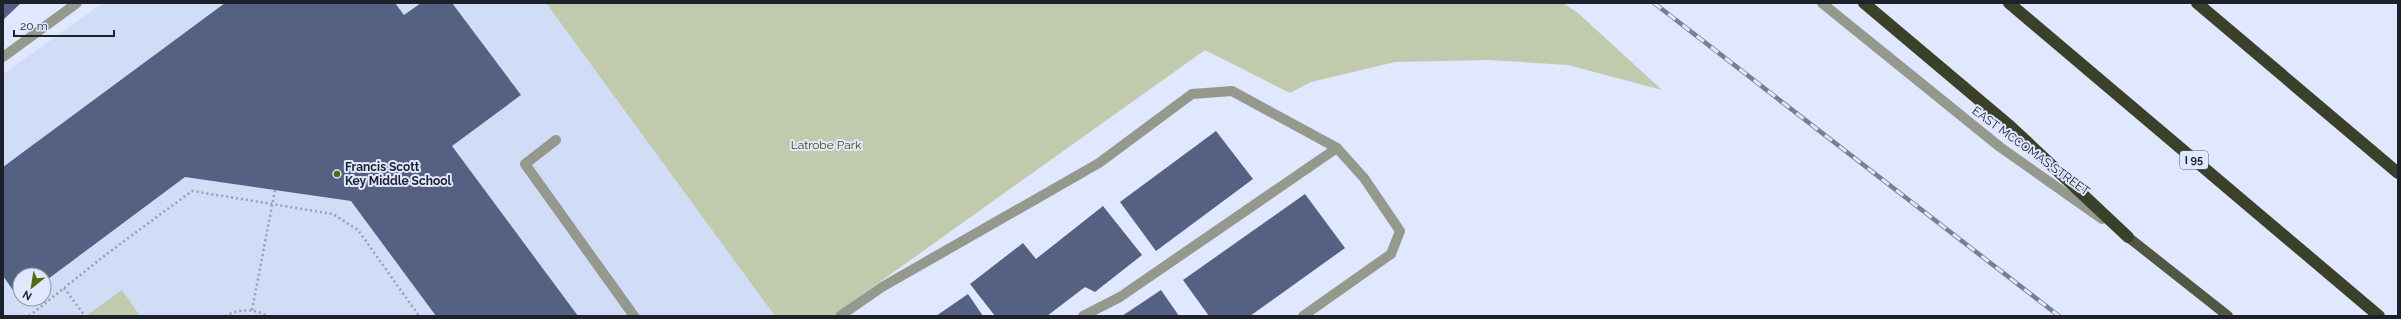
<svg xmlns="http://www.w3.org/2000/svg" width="2401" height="319" font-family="Raleway,sans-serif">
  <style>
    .built { fill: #d1dcf7; fill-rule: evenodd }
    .green { fill: #c1caad }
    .building { fill: #556182 }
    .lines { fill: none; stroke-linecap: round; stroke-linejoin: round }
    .path { stroke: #989fb1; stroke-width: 2.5; stroke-dasharray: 2 3; stroke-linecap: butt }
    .service { stroke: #95988c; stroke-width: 10 }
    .minor { stroke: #95988c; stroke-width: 10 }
    .tertiary { stroke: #95988c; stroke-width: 10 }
    .primary { stroke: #515742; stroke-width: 10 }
    .motorway { stroke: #3a4029; stroke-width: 12 }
    .rail-casing { stroke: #797f8f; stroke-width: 4.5 }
    .rail { stroke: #dfe8fe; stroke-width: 3; stroke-dasharray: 9; stroke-linecap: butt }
    .poi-dot { fill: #586811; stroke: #dfe8fe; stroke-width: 1.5 }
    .labels { text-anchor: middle; stroke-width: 4; stroke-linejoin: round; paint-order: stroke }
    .shield { fill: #dfe8fe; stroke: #575d6a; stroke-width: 1 }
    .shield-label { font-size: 11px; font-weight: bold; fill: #1d212b }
    .park-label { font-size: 12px; fill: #3e4a0a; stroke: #dfe8fe }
    .street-label { font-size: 12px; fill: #1d212b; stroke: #dfe8fe }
    .poi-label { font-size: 12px; font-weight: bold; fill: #1d212b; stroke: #dfe8fe; text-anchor: start }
  </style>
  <rect width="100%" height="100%" fill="#dfe8fe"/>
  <!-- built -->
  <path class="built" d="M 103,3 L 546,3 L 775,315 L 3,316 L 3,74 ZM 20,275 L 44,275 L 44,299 L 20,299 Z"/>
  <!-- green -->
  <path class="green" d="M 546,3 L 1563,3 L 1578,13 L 1662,90 L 1568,65 L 1489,60 L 1395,62 L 1311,82 L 1290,93 L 1205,50 L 832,316 L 775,316 Z
    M 122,290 L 140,316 L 86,316 Z"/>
  <!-- building -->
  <path class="building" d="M 3,3 L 21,3 L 3,20 Z
    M 225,3 L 395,3 L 404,15 L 421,3 L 452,3 L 521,95 L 452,146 L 578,316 L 436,316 L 351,201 L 185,177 L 44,282 L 44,275 L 20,275 L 20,300 L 3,276 L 3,167 Z
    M 1216,131 L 1253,179 L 1156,251 L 1120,202 Z
    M 1305,194 L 1345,248 L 1250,316 L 1209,316 L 1183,280 Z
    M 1103,206 L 1142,255 L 1095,292 L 1085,287 L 1047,316 L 995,316 L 970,284 L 1023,243 L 1036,259 Z
    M 1161,290 L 1179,316 L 1122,316 Z
    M 968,294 L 983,316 L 936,316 Z"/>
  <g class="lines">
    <!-- path -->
    <path class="path" d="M 64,288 L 85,316
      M 252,310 L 275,190
      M 29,316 L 108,253 L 192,191 L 333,214 L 358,230 L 419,316
      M 225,316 C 239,309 254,308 267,316"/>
    <!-- service -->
    <path class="service" d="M 3,57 L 77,3
      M 556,140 L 525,164 L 634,316
      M 840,316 L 882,287 L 1099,163 L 1192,94 L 1232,91 L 1337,148 L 1364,178 L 1400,231 L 1391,254
      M 1083,316 L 1120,297 L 1337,148"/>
    <!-- minor -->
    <path class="minor" d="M 1303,316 L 1391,254"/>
    <!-- tertiary -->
    <path class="tertiary" d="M 1822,3 L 2000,147 L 2102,219"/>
    <!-- primary -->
    <path class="primary" d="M 2128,237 L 2228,316"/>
    <!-- motorway -->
    <path class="motorway" d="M 1864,3 L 2010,126 L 2128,237
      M 2009,3 L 2379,316
      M 2197,3 L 2398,173"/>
    <defs>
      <path id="rail" d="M 1654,3 L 2059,316"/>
    </defs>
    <!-- rail casing -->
    <use href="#rail" class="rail-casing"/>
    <!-- rail -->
    <use href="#rail" class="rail"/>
  </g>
  <!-- markers -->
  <circle class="poi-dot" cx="337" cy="174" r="4"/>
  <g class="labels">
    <!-- shield labels -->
    <rect class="shield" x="2180" y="151" width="28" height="18" rx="3"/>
    <g class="shield-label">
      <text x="2194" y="164">I 95</text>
    </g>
    <!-- park labels -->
    <g class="park-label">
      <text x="826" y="149">Latrobe Park</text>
    </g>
    <!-- street labels -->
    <g class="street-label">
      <text transform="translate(2031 151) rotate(36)" y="4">EAST MCCOMAS STREET</text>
    </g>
    <!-- poi labels -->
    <g class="poi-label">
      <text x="345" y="171">Francis Scott<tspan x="345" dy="14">Key Middle School</tspan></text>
    </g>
  </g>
  <!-- border -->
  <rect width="2401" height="319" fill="none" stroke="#1d212b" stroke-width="8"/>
  <!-- north arrow -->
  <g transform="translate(32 287) rotate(210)"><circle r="19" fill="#dfe8fe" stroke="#9198aa"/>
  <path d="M0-3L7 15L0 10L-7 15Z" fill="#586811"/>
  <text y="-6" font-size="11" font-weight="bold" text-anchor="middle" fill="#1d212b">N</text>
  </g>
  <!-- scale -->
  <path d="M14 30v6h100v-6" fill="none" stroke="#1d212b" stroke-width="2"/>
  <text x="20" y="30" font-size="12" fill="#1d212b" stroke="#dfe8fe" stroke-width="3" paint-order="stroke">20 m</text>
</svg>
